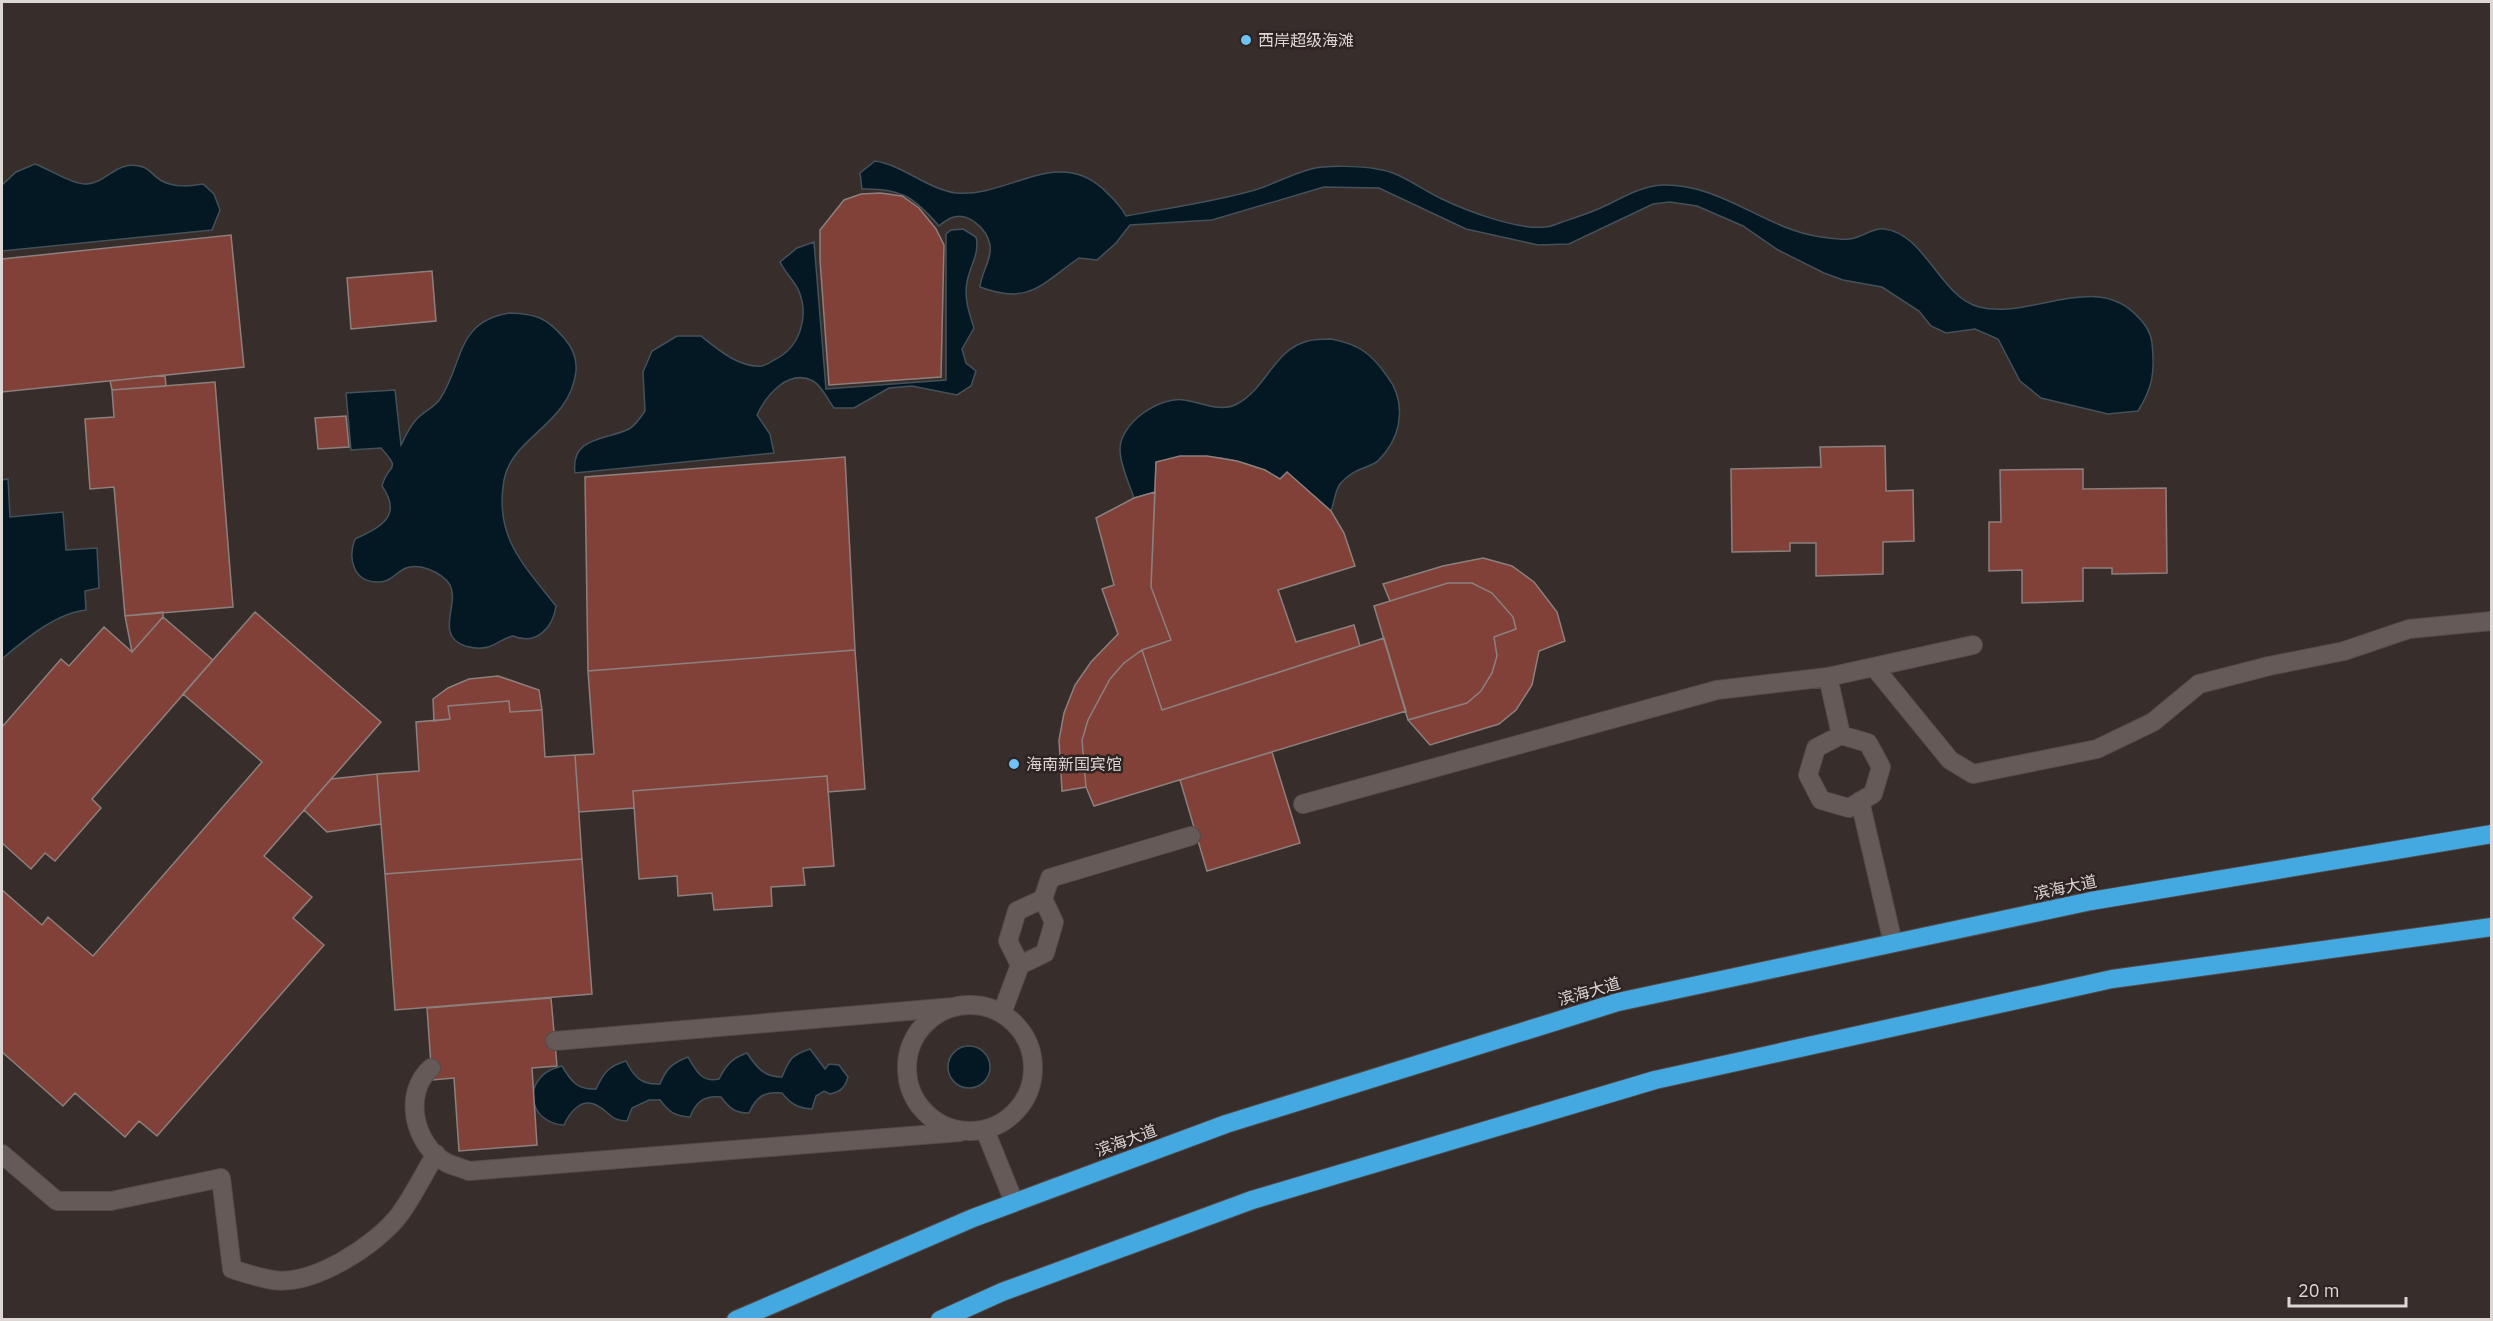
<svg xmlns="http://www.w3.org/2000/svg" width="2493" height="1321" font-family="'IBM Plex Sans','Noto Sans SC',sans-serif">
  <style>
    .water { fill: #041824; stroke: #455159; stroke-width: 1.5 }
    .building { fill: #824138; stroke: #8c807e; stroke-width: 1.5 }
    .lines { fill: none; stroke-linecap: round; stroke-linejoin: round }
    .lane-casing { stroke: #534b4a; stroke-width: 20 }
    .highway-casing { stroke: #534b4a; stroke-width: 20 }
    .lane { stroke: #665a58; stroke-width: 18 }
    .highway { stroke: #45a9e1; stroke-width: 18 }
    .poi-dot { fill: #6fc2f4; stroke: #2d2322; stroke-width: 2 }
    .labels { text-anchor: middle; stroke-width: 5; stroke-linejoin: round; paint-order: stroke }
    .poi-label { font-size: 16px; fill: #dcd6d5; stroke: #2d2322; text-anchor: start }
    .street-label { font-size: 16px; fill: #dcd6d5; stroke: #2d2322 }
  </style>
  <rect width="100%" height="100%" fill="#372d2b"/>
  <!-- water -->
  <path class="water" d="M 875,161 C 903,165 927,189 956,193 C 1007,198 1056,147 1102,188 C 1111,197 1120,204 1126,216 C 1169,208 1213,202 1255,190 C 1274,184 1292,174 1311,169 C 1326,165 1361,166 1377,169 C 1401,172 1420,189 1442,199 C 1467,211 1517,230 1545,227 C 1550,227 1557,224 1562,222 C 1577,217 1593,212 1607,205 C 1625,196 1642,186 1663,185 C 1723,184 1764,229 1821,237 C 1830,238 1841,240 1850,239 C 1861,238 1874,227 1884,229 C 1925,233 1940,297 1979,307 C 2028,320 2092,273 2134,313 C 2143,321 2151,331 2152,343 C 2155,372 2153,387 2138,411 L 2108,414 L 2041,398 L 2020,381 L 1998,339 L 1975,329 L 1946,333 L 1931,326 L 1919,311 L 1882,287 L 1843,280 L 1824,273 L 1778,250 L 1743,226 L 1697,206 L 1670,202 L 1653,204 L 1569,244 L 1538,245 L 1466,229 L 1379,188 L 1324,187 L 1212,220 L 1130,225 L 1116,243 L 1097,260 L 1079,258 C 1042,283 1030,306 980,287 C 981,273 992,260 990,245 C 987,229 968,211 951,218 C 947,220 942,223 939,226 C 914,197 901,188 862,189 L 860,173 Z
    M 35,164 C 49,169 73,185 87,184 C 109,182 116,159 143,167 C 150,169 155,178 162,181 C 175,188 190,186 203,184 L 214,194 L 220,210 L 212,230 L 2,251 L 2,185 L 16,172 Z
    M 963,229 L 976,237 C 980,253 970,266 967,282 C 964,298 969,313 974,328 L 962,349 L 966,363 L 976,371 L 971,386 L 957,395 L 912,386 L 889,388 L 854,408 L 834,408 C 828,400 822,386 813,381 C 788,368 766,396 757,415 L 770,434 L 774,453 L 575,473 C 570,436 607,440 629,429 C 635,426 641,417 645,411 L 643,372 L 652,351 L 677,336 L 701,336 C 717,349 739,368 762,366 C 766,365 771,362 774,360 C 800,348 810,316 798,289 C 793,280 785,272 780,262 L 797,248 L 814,242 L 826,389 L 946,380 L 946,234 L 951,230 Z
    M 509,313 C 536,314 546,317 564,338 C 573,348 577,359 576,371 C 570,425 512,436 504,480 C 494,537 523,564 556,606 C 553,627 537,646 513,636 C 504,638 497,644 488,647 C 481,649 472,648 465,646 C 434,635 460,604 450,585 C 445,577 436,572 428,569 C 398,559 397,583 378,582 C 352,582 348,557 355,539 C 381,527 403,516 382,486 C 388,462 403,473 381,448 L 351,450 L 346,393 L 395,390 L 401,445 C 405,437 409,428 415,421 C 422,412 434,408 440,399 C 464,363 455,322 509,313 Z
    M 1331,339 C 1358,344 1371,353 1387,376 C 1405,399 1403,430 1385,453 C 1382,456 1379,461 1375,463 C 1361,470 1352,470 1340,484 C 1335,491 1334,503 1331,511 L 1287,473 L 1280,479 C 1242,456 1199,452 1156,462 L 1155,492 L 1134,498 C 1129,483 1120,465 1120,449 C 1120,423 1160,396 1184,400 C 1201,402 1220,413 1237,404 C 1267,388 1274,349 1308,341 C 1315,339 1323,339 1331,339 Z
    M 8,479 L 10,517 L 63,512 L 66,550 L 97,548 L 99,588 L 85,591 L 86,610 C 56,613 24,640 2,659 L 2,480 Z
    M948 1067a21 21 0 1 1 42 0a21 21 0 1 1-42 0Z
    M 810,1049 L 825,1069 L 829,1064 L 839,1065 L 848,1077 C 845,1088 840,1092 830,1094 L 824,1091 L 816,1096 L 812,1109 C 797,1108 791,1104 782,1093 C 764,1091 756,1097 749,1113 C 735,1113 730,1109 721,1097 C 704,1095 696,1102 690,1117 C 674,1116 669,1112 660,1100 L 649,1100 L 632,1108 L 627,1121 C 609,1120 611,1113 598,1106 C 582,1096 569,1113 564,1125 C 539,1124 522,1098 541,1077 C 546,1071 554,1068 562,1066 C 571,1081 577,1090 596,1089 C 603,1074 608,1066 626,1061 C 634,1077 641,1085 660,1084 C 666,1069 672,1063 688,1057 C 696,1071 702,1083 719,1079 C 726,1065 732,1058 747,1053 C 757,1068 764,1077 782,1077 C 789,1060 791,1055 810,1049 Z"/>
  <!-- building -->
  <path class="building" d="M 880,193 L 902,196 L 919,208 L 936,229 L 944,245 L 941,377 L 829,385 L 820,260 L 820,230 L 844,200 L 861,194 Z
    M 231,235 L 244,367 L 2,392 L 2,259 Z
    M 432,271 L 436,321 L 351,329 L 347,278 Z
    M 165,375 L 166,386 L 112,390 L 110,381 Z
    M 215,382 L 233,607 L 125,616 L 114,487 L 90,489 L 85,419 L 114,417 L 112,390 Z
    M 346,416 L 349,447 L 318,449 L 315,418 Z
    M 1885,446 L 1886,491 L 1913,490 L 1914,541 L 1883,542 L 1883,574 L 1816,576 L 1816,543 L 1790,543 L 1790,551 L 1732,552 L 1731,469 L 1821,467 L 1820,447 Z
    M 1180,456 L 1207,456 L 1237,461 L 1265,470 L 1280,479 L 1287,472 L 1331,511 L 1344,533 L 1355,566 L 1278,590 L 1296,642 L 1354,625 L 1360,646 L 1162,710 L 1142,650 L 1171,640 L 1151,587 L 1156,462 Z
    M 845,457 L 855,650 L 588,671 L 585,477 Z
    M 2083,469 L 2083,489 L 2166,488 L 2167,573 L 2112,574 L 2112,568 L 2083,568 L 2083,601 L 2022,603 L 2022,570 L 1989,571 L 1989,522 L 2001,522 L 2000,470 Z
    M 1155,492 L 1151,587 L 1171,640 L 1142,650 L 1124,663 L 1110,679 L 1088,720 L 1082,740 L 1086,787 L 1062,791 L 1059,740 L 1064,713 L 1075,685 L 1091,662 L 1118,634 L 1102,589 L 1114,585 L 1096,518 L 1134,498 Z
    M 1483,558 L 1512,566 L 1534,582 L 1557,612 L 1565,641 L 1539,651 L 1532,685 L 1516,710 L 1499,724 L 1430,745 L 1408,720 L 1467,703 L 1481,691 L 1492,673 L 1497,656 L 1494,637 L 1516,629 L 1513,617 L 1492,593 L 1472,583 L 1448,583 L 1390,601 L 1383,584 L 1443,566 Z
    M 1448,583 L 1472,583 L 1492,593 L 1513,617 L 1516,629 L 1494,637 L 1497,656 L 1492,673 L 1481,691 L 1467,703 L 1408,720 L 1374,606 Z
    M 163,612 L 163,617 L 132,652 L 125,616 Z
    M 255,612 L 381,722 L 264,856 L 312,897 L 293,918 L 324,945 L 157,1136 L 139,1121 L 125,1137 L 75,1093 L 63,1106 L 2,1052 L 2,890 L 42,925 L 48,917 L 93,956 L 262,762 L 183,694 Z
    M 163,617 L 213,660 L 92,799 L 101,808 L 55,861 L 45,853 L 31,869 L 2,843 L 2,727 L 61,659 L 69,666 L 104,627 L 132,652 Z
    M 1384,638 L 1406,711 L 1094,806 L 1086,787 L 1082,740 L 1088,720 L 1110,679 L 1124,663 L 1142,650 L 1162,710 Z
    M 855,650 L 865,789 L 828,792 L 827,776 L 633,791 L 634,808 L 579,812 L 575,755 L 594,754 L 588,671 Z
    M 498,676 L 539,690 L 542,710 L 510,712 L 509,701 L 448,706 L 450,719 L 434,721 L 433,699 L 448,688 L 469,679 Z
    M 509,701 L 510,712 L 542,710 L 545,757 L 575,755 L 582,859 L 385,874 L 377,774 L 419,771 L 416,722 L 450,719 L 448,706 Z
    M 1272,752 L 1300,843 L 1207,871 L 1180,780 Z
    M 377,774 L 381,824 L 327,832 L 304,810 L 331,779 Z
    M 827,776 L 834,866 L 803,868 L 805,885 L 771,887 L 772,906 L 714,910 L 712,893 L 678,896 L 677,876 L 639,879 L 633,791 Z
    M 582,859 L 592,994 L 395,1010 L 385,874 Z
    M 551,998 L 557,1066 L 532,1068 L 537,1145 L 459,1151 L 454,1078 L 432,1080 L 427,1008 Z"/>
  <g class="lines">
    <defs>
      <path id="lane" d="M 1874,667 L 1950,760 L 1973,774 L 2097,749 L 2153,722 L 2199,684 L 2269,666 L 2344,651 L 2409,629 L 2492,621
        M 1828,677 L 1841,735
        M 1841,735 L 1868,743 L 1881,767 L 1873,794 L 1849,808 L 1821,800 L 1808,775 L 1816,748 Z
        M 1860,801 L 1893,943
        M 1303,804 L 1717,690 L 1828,677 L 1973,645
        M 1043,899 L 1050,878 L 1191,836
        M907 1068a63 63 0 1 1 126 0a63 63 0 1 1-126 0Z
        M 1002,1013 L 1020,965 L 1045,953 L 1054,922 L 1043,899 L 1017,911 L 1008,941 L 1020,965
        M 555,1041 L 954,1007
        M 431,1068 C 402,1093 414,1146 447,1163 C 453,1166 462,1168 469,1171 L 960,1132
        M 985,1130 L 1014,1202
        M 2,1154 L 57,1201 L 111,1201 L 221,1178 L 232,1269 C 245,1273 259,1278 273,1280 C 313,1286 377,1245 400,1214 C 414,1195 424,1173 436,1154"/>
      <path id="highway" d="M 736,1320 L 973,1218 L 1226,1124 L 1618,1002 L 2091,901 L 2492,834
        M 940,1320 L 1002,1292 L 1252,1200 L 1655,1080 L 2112,979 L 2492,927"/>
    </defs>
    <!-- lane casing -->
    <use href="#lane" class="lane-casing"/>
    <!-- highway casing -->
    <use href="#highway" class="highway-casing"/>
    <!-- lane -->
    <use href="#lane" class="lane"/>
    <!-- highway -->
    <use href="#highway" class="highway"/>
  </g>
  <!-- markers -->
  <g class="poi-dot">
    <circle cx="1246" cy="40" r="6"/>
    <circle cx="1014" cy="764" r="6"/>
  </g>
  <g class="labels">
    <!-- poi labels -->
    <g class="poi-label">
      <text x="1258" y="46">西岸超级海滩</text>
      <text x="1026" y="770">海南新国宾馆</text>
    </g>
    <!-- street labels -->
    <g class="street-label">
      <text transform="translate(2065 887) rotate(-12)" y="6">滨海大道</text>
      <text transform="translate(1589 991) rotate(-16)" y="6">滨海大道</text>
      <text transform="translate(1126 1140) rotate(-20)" y="6">滨海大道</text>
    </g>
  </g>
  <!-- border -->
  <rect width="2493" height="1321" fill="none" stroke="#dcd6d5" stroke-width="6"/>
  <!-- scale -->
  <path d="M2289 1297v9h117v-9" fill="none" stroke="#dcd6d5" stroke-width="3"/>
  <text x="2298" y="1297" font-size="18" fill="#dcd6d5" stroke="#2d2322" stroke-width="4.5" paint-order="stroke">20 m</text>
</svg>
